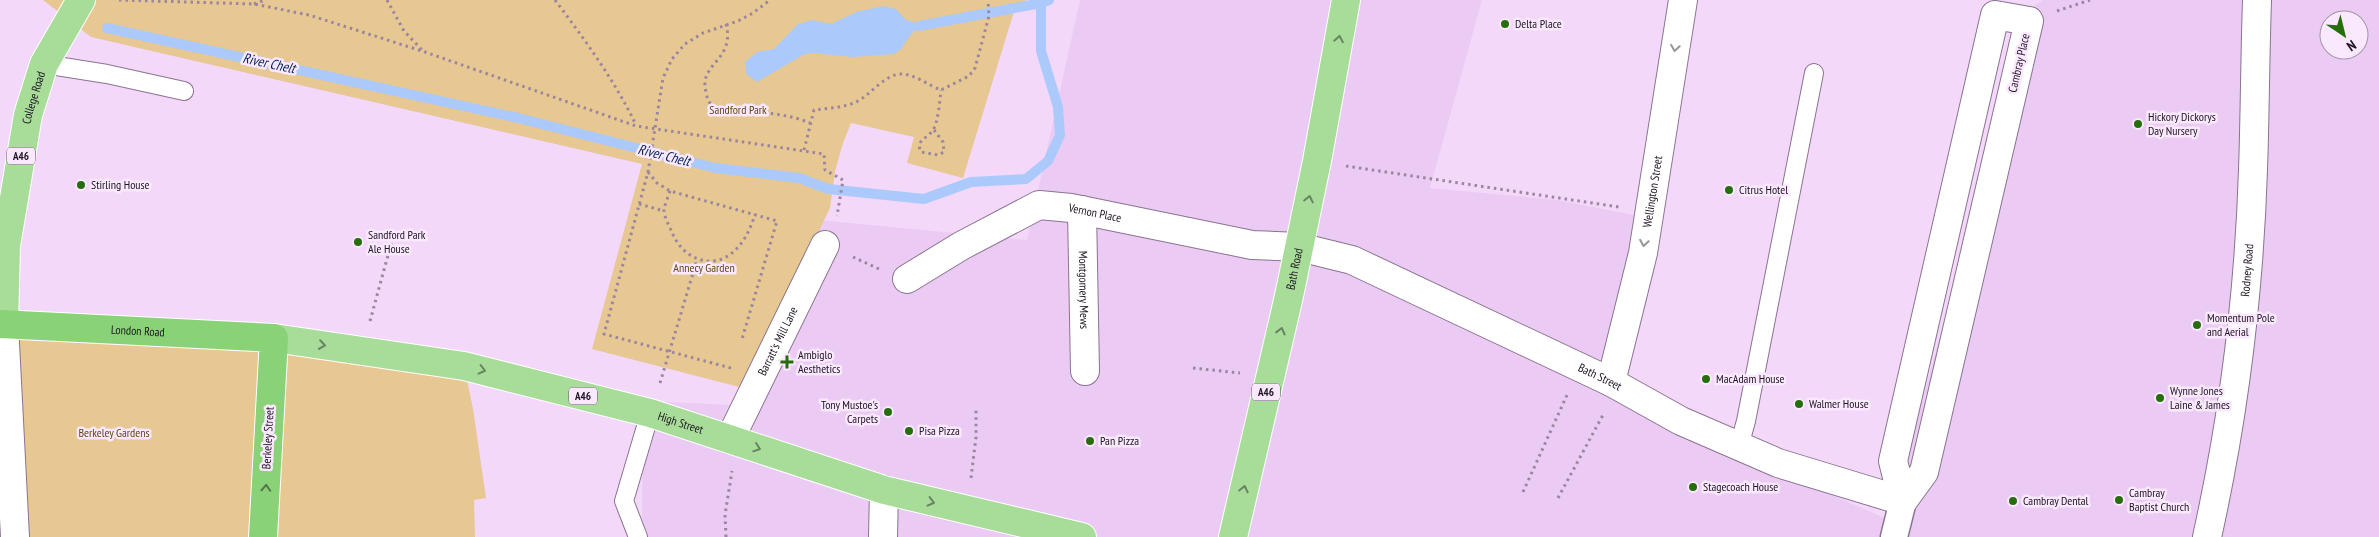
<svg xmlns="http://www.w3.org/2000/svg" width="2379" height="537" font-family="'PT Sans Narrow',sans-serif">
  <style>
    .built { fill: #ebcbf3; fill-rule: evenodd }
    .green { fill: #e7c792 }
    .water { fill: #abcafb }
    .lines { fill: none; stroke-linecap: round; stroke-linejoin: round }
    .stream { stroke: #abcafb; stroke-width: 10 }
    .service-casing { stroke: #8b7391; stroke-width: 20 }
    .pedestrian-casing { stroke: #8b7391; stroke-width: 29 }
    .minor-casing { stroke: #8b7391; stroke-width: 30 }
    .tertiary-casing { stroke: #8b7391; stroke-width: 30 }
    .primary-casing { stroke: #fff; stroke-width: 30 }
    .trunk-casing { stroke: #fff; stroke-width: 30 }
    .path { stroke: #9a869f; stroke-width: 3; stroke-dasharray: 2.5 4; stroke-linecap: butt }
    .service { stroke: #fff; stroke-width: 18 }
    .pedestrian { stroke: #fff; stroke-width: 26 }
    .minor { stroke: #fff; stroke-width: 28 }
    .tertiary { stroke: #fff; stroke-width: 28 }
    .primary { stroke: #a7dd99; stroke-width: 28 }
    .trunk { stroke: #8ad277; stroke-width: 28 }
    .oneway { stroke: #6a8363 }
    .oneway2 { stroke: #9a969c }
    .oneway3 { stroke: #54744c }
    .poi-dot { fill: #266e0c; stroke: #fae9fe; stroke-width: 2 }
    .labels { text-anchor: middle; stroke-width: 5; stroke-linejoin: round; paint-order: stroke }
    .shield { fill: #fae9fe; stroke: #615564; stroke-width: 1 }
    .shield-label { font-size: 11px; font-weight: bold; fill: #1f1522 }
    .poi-label { font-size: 12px; fill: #1f1522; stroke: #fae9fe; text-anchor: start }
    .street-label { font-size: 12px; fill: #1f1522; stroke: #fae9fe }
    .park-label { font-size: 12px; fill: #624713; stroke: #fae9fe }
    .water-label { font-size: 14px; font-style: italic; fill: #06275b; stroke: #fae9fe }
  </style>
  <rect width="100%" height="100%" fill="#f3d8fa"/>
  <!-- built -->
  <path class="built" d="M 1080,0 L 1482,0 L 1430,188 L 1557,200 L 1644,217 L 1626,404 L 1889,520 L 2031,8 L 2043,0 L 2379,0 L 2379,537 L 642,537 L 643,401 L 732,405 L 808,219 L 1027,240 ZM 2329,20 L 2359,20 L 2359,50 L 2329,50 Z"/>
  <!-- green -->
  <path class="green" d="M 43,0 L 1027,0 L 1016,5 L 963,178 L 907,163 L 914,137 L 851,123 L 843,143 L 835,171 L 830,208 L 743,388 L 592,349 L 642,164 L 91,37 Z
    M 4,324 L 464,366 L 473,409 L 486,498 L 474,500 L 475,537 L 15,537 Z"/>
  <!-- water -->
  <path class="water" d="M 883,6 L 896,9 L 906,20 L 917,23 L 919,26 L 909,37 L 901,49 L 895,54 L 853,57 L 812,53 L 803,55 L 757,82 L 746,74 L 745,62 L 757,52 L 774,49 L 798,24 L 812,20 L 831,24 L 856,12 Z"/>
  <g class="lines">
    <!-- stream -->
    <path class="stream" d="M 919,26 L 1041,3
      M 107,28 L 518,118 L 715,168 L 799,178 L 828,189 L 924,199 L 971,182 L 1026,179 L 1048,161 L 1060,135 L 1058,107 L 1041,51 L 1041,3 L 1049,0"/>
    <defs>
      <path id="service" d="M 44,64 L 107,74 L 184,91
        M 1739,446 L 1746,421 L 1814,73
        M 638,537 L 624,501 L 650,413"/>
      <path id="pedestrian" d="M 1894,537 L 1903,501"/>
      <g id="minor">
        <path d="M 1995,15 L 2029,21 L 1924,472 L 1903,501 L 1893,461 Z"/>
        <path id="s1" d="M 1082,210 L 1085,371"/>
        <path id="s2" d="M 907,279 L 961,246 L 1039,205 L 1071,208 L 1252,245 L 1299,247 L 1352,260 L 1611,382 L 1681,421 L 1778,463 L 1903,501"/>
        <path id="s3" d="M 1611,382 L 1643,253 L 1683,0"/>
        <path id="s4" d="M 730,439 L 825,245"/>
        <path id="s5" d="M 2207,537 C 2234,416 2249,294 2253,170 C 2255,113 2255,57 2257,0"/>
      </g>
      <path id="tertiary" d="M 4,324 L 15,537
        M 883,537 L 884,490"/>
      <g id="primary">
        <path id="s6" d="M 4,324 L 6,246 L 28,115 L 44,64 L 81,0"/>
        <path id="s7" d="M 274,338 L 464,366 L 650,413 L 884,490 L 1082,537"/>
        <path id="s8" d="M 1233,537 L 1289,296 L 1317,161 L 1346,0"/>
      </g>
      <g id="trunk">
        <path id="s9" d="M 0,324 L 274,338 L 263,537"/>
      </g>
    </defs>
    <!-- service casing -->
    <use href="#service" class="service-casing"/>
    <!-- pedestrian casing -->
    <use href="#pedestrian" class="pedestrian-casing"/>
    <!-- minor casing -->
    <use href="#minor" class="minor-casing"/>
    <!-- tertiary casing -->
    <use href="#tertiary" class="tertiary-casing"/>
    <!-- primary casing -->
    <use href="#primary" class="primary-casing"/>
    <!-- trunk casing -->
    <use href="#trunk" class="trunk-casing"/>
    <!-- path -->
    <path class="path" d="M 119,0 L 254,4 L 309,15 L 425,52 L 636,126 L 824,154 L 825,170 L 843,180 L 837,216
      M 387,0 L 404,31 L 424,52
      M 555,0 C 585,40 615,81 636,125
      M 254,4 L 265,0
      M 2057,11 L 2090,0
      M 726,24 C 735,58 703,63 705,86 C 706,93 707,102 713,106 C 725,115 741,111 754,112 C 772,113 794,116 810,123
      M 934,130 L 943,142 L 944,152 L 938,155 L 921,152 C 915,140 927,139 933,130 C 938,123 940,100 941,90
      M 804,150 L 814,110 C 828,108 843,108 856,102 C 871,95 884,74 902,74 C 914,74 930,86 941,90 L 969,76 L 975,68 L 989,16 L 988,0
      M 1346,166 L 1619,207
      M 648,172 L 657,183 L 670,191 L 777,221 L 742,339
      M 670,191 C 668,197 665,204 664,210 C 664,216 669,226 672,232 C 683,261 717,273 739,246 C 747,237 751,226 755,215
      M 639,204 L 664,211
      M 853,257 L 879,269
      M 370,321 L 393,237
      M 731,368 L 604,334 L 648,172 L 663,78 L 672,59 L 685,44 L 703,33 L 738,21 L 753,13 L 770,0
      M 1193,368 L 1240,373
      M 660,383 L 697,260
      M 971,478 L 976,437 L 976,409
      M 1523,492 L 1567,395
      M 1558,498 L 1604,413
      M 726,537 L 725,515 L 732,471"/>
    <!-- service -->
    <use href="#service" class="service"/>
    <!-- pedestrian -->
    <use href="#pedestrian" class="pedestrian"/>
    <!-- minor -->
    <use href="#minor" class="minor"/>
    <!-- tertiary -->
    <use href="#tertiary" class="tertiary"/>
    <!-- primary -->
    <use href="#primary" class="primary"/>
    <!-- trunk -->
    <use href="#trunk" class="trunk"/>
  </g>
  <!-- one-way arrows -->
  <defs><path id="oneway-chevron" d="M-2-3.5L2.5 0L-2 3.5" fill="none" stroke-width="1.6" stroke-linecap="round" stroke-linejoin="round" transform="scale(1.25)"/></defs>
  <g class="oneway">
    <use href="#oneway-chevron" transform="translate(1339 39) rotate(-80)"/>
    <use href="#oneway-chevron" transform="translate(1309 199) rotate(-78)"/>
    <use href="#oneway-chevron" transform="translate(1281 331) rotate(-76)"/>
    <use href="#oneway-chevron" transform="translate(322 345) rotate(8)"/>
    <use href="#oneway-chevron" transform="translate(482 370) rotate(14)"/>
    <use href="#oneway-chevron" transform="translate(757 448) rotate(19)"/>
    <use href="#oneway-chevron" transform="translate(1244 489) rotate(-77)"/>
    <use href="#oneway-chevron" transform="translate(931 502) rotate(14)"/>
  </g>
  <g class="oneway2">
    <use href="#oneway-chevron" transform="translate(1675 48) rotate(99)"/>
    <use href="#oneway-chevron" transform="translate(1644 243) rotate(99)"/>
  </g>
  <use class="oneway3" href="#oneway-chevron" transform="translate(266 488) rotate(-87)"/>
  <!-- markers -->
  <g class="poi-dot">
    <circle cx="1505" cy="24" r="5"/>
    <circle cx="2138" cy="124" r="5"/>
    <circle cx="81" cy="185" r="5"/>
    <circle cx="1729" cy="190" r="5"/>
    <circle cx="358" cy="242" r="5"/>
    <circle cx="2197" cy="325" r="5"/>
    <path d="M784.5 354.5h5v5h5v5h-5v5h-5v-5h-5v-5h5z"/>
    <circle cx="1706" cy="379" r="5"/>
    <circle cx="2160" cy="398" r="5"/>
    <circle cx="1799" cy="404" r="5"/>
    <circle cx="888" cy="412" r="5"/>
    <circle cx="909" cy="431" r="5"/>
    <circle cx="1090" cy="441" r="5"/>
    <circle cx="1693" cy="487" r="5"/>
    <circle cx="2119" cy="500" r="5"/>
    <circle cx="2013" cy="501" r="5"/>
  </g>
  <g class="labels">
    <!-- shield labels -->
    <g class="shield">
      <rect x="7" y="147.5" width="28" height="17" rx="4"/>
      <rect x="1252" y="383.5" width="28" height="17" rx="4"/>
      <rect x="569" y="387.5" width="28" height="17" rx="4"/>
    </g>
    <g class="shield-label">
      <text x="21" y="160">A46</text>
      <text x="1266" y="396">A46</text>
      <text x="583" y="400">A46</text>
    </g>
    <!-- poi labels -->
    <g class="poi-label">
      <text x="1515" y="28">Delta Place</text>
      <text x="2148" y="121">Hickory Dickorys<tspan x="2148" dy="14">Day Nursery</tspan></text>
      <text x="91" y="189">Stirling House</text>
      <text x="1739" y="194">Citrus Hotel</text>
      <text x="368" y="239">Sandford Park<tspan x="368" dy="14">Ale House</tspan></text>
      <text x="2207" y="322">Momentum Pole<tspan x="2207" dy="14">and Aerial</tspan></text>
      <text x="798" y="359">Ambiglo<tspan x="798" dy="14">Aesthetics</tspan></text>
      <text x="1716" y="383">MacAdam House</text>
      <text x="2170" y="395">Wynne Jones<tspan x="2170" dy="14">Laine &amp; James</tspan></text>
      <text x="1809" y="408">Walmer House</text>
      <text x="878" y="409" text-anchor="end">Tony Mustoe's<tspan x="878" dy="14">Carpets</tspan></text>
      <text x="919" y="435">Pisa Pizza</text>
      <text x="1100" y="445">Pan Pizza</text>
      <text x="1703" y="491">Stagecoach House</text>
      <text x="2129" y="497">Cambray<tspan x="2129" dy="14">Baptist Church</tspan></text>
      <text x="2023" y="505">Cambray Dental</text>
    </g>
    <!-- street labels -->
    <g class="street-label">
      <text transform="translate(2019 63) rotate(-77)" y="4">Cambray Place</text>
      <text dy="4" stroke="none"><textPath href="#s6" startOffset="229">College Road</textPath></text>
      <text dy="4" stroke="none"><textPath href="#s3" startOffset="195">Wellington Street</textPath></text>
      <text dy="4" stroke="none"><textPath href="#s2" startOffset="208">Vernon Place</textPath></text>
      <text dy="4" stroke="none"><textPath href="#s8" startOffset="275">Bath Road</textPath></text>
      <text dy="4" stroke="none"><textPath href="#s5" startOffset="270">Rodney Road</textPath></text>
      <text dy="4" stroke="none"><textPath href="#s1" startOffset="80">Montgomery Mews</textPath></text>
      <text dy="4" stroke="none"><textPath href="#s9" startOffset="138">London Road</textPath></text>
      <text dy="4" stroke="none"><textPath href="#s4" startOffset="109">Barratt's Mill Lane</textPath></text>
      <text dy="4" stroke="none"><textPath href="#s2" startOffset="744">Bath Street</textPath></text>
      <text dy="4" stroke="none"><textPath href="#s7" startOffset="416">High Street</textPath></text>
      <text transform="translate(268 438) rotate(-87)" y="4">Berkeley Street</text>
    </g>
    <!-- park labels -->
    <g class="park-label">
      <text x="738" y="114">Sandford Park</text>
      <text x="704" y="272">Annecy Garden</text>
      <text x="114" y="437">Berkeley Gardens</text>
    </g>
    <!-- water labels -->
    <g class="water-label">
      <text transform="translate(269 63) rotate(12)" y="5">River Chelt</text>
      <text transform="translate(664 155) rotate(14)" y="5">River Chelt</text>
    </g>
  </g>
  <!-- north arrow -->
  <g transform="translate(2344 35) rotate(145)"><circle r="24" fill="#fae9fe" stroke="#a294a6"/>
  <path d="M0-4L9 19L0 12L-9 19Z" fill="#266e0c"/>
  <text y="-8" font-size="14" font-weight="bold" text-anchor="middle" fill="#1f1522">N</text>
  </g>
</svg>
